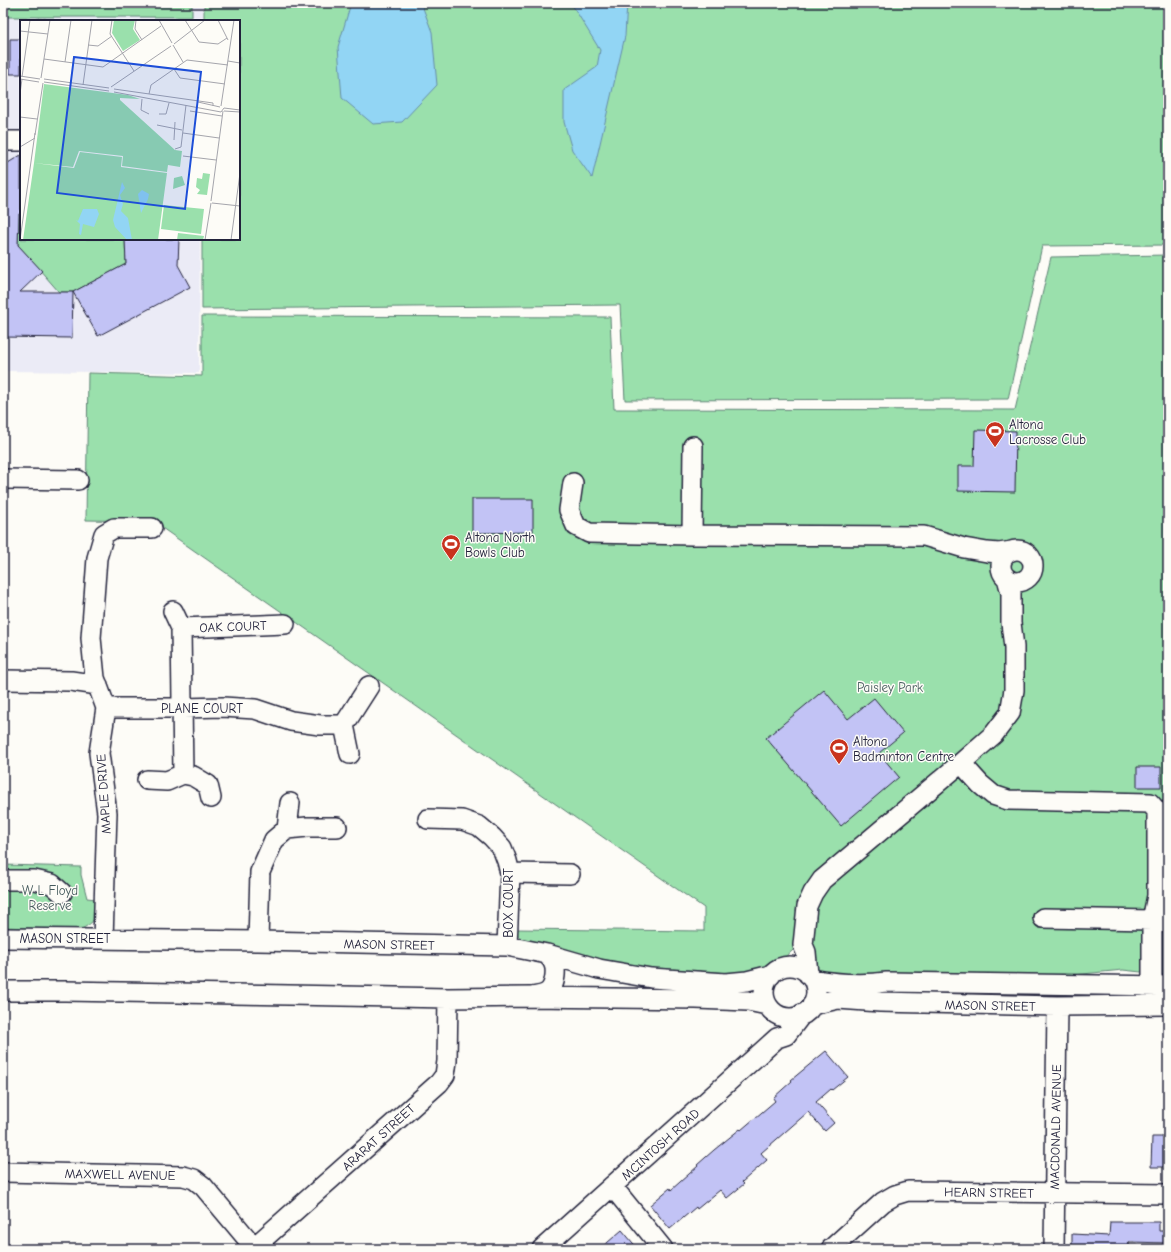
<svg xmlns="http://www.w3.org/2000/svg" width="1171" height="1252" font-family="'Comic Neue',sans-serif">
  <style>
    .built { fill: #ebebf6 }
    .green { fill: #9ae0ac; stroke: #5e8174 }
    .water { fill: #92d5f4; stroke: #658daa }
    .building { fill: #c2c3f5; stroke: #22223b }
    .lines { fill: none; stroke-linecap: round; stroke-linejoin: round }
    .minor-casing { stroke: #22223b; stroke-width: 22 }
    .minor { stroke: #fdfcf7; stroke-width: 19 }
    .labels { text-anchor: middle; stroke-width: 3; stroke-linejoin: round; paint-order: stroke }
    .poi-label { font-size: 13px; fill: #22223b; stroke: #fdfcf7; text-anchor: start }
    .street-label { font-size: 13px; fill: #22223b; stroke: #fdfcf7 }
    .park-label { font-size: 13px; fill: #465b5d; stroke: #fdfcf7 }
    .inset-road { fill: none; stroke: #a5a5ac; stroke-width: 1 }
    .view { fill: #1d4ed8; fill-opacity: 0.15; stroke: #1d4ed8; stroke-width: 2 }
    .inset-edge { fill: none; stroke: #22223b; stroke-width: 2 }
  </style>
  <rect width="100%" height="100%" fill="#fdfcf7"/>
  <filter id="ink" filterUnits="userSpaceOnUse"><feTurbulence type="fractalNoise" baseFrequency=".025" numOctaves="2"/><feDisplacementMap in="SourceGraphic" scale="8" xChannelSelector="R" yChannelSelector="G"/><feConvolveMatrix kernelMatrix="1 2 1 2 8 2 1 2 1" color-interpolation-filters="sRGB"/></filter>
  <g filter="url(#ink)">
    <!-- built -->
    <path class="built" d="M 3,3 L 203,3 L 203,21 L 21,21 L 21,239 L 200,239 L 199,373 L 3,371 Z"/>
    <!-- green -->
    <path class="green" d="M 3,3 L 192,3 L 192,17 L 3,17 Z
      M 204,3 L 1168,3 L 1168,245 L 1042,246 L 1008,399 L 625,400 L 620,305 L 202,309 L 202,239 L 239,239 L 239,21 L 204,21 Z
      M 21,213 L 21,239 L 125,239 L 126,264 L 73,292 L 59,292 L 18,245 L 19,214 Z
      M 1168,255 L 1168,975 L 1123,970 L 1072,975 L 931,974 L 922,978 L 818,974 L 811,953 L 793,950 L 779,963 L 767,971 L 729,973 L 634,967 L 523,940 L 516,934 L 515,929 L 704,931 L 704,908 L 152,521 L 86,520 L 88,373 L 202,376 L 202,316 L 610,317 L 614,409 L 1015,410 L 1051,257 Z
      M 3,865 L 81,867 L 81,875 L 87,898 L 96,899 C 96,917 97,922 79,930 L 3,927 Z"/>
    <!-- water -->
    <path class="water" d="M 351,3 L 423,3 L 423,8 L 432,32 L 437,85 L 402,122 L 373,124 L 342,98 L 338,47 Z
      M 571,3 L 627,3 L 625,36 L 592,178 L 572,150 L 564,122 L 564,90 L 597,67 L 600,50 Z"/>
    <!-- building -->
    <path class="building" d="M 10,39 L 21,39 L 21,74 L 10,74 Z
      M 21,155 L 21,213 L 19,214 L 18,245 L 42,271 L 20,292 L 73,292 L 72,338 L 3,337 L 3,166 Z
      M 125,239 L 179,239 L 178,265 L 190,287 L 98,336 L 73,292 L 126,264 Z
      M 975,430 L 1016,431 L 1015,492 L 958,491 L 958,466 L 974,466 Z
      M 472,499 L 533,499 L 533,532 L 472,533 Z
      M 824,690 L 848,719 L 874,698 L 903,733 L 879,753 L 899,777 L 841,826 L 766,738 Z
      M 1137,767 L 1161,767 L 1161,787 L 1137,787 Z
      M 826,1051 L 848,1077 L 832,1090 L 831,1089 L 816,1102 L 834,1123 L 825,1131 L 808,1112 L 761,1153 L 767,1160 L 742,1182 L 744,1184 L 727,1198 L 720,1190 L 697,1209 L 696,1207 L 670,1229 L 650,1205 L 670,1188 L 671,1190 L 698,1166 L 697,1165 L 714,1150 L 740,1129 L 741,1130 L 775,1101 L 773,1098 L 792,1081 L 791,1080 Z
      M 1152,1137 L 1168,1137 L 1168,1167 L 1151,1167 Z
      M 1110,1222 L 1159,1222 L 1159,1231 L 1168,1231 L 1168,1243 L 1129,1242 L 1129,1249 L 1072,1249 L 1072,1234 L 1109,1236 Z
      M 622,1230 L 638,1249 L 600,1249 Z"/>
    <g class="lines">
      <defs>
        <path id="minor" d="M 3,141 L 21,141
          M 3,479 L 78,480
          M 573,483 L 569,510 L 576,526 L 589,533 L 692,535 L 924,536 L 964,548 L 987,552 L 999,553 L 1012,551
          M 692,535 L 693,446
          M1001 566a16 16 0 1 1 32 0a16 16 0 1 1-32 0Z
          M 173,611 L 181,628 L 183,774
          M 181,628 L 285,624
          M 3,680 L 71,681 L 98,685
          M 106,708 L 183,708 L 223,707 L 255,709 L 291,721 L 320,725 L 344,725
          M 350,754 L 344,725 L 369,686
          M 961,763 L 980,784 L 993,795 L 1008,800 L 1150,803 L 1157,811 L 1157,896 L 1152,920 L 1152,1004
          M 147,780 L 167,781 L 183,774 L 193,776 L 208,785 L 211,798
          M 428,819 L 462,820 L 479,826 L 492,837 L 502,848 L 507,861 L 510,873 L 507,946
          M 287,829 L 290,803
          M 510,873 L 570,874
          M 3,880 L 34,880 L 52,884 L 62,893
          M 1043,918 L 1152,920 L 1168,923
          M 3,938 L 258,941 L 507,946 L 547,954 L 599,969 L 651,978 L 726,983 L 747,981 L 771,975
          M 103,939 L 107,813 L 99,753 L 106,708 L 95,678 L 91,638 L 97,558 L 104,534 L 114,528 L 152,528
          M 258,941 L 260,872 L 274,840 L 287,829 L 307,827 L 337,827
          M764 992a26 26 0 1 1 52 0a26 26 0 1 1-52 0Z
          M 808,974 L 806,952 L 803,945 L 807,906 L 813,893 L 822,880 L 961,763 L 994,734 L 1010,713 L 1014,690 L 1014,647 L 1011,623 L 1011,593 L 1007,578
          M 812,979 C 837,984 862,985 887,982 L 1168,986
          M 3,991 L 65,991 L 448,998 L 531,997 L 696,999 L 748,1001 L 767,1005
          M 532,997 C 538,996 546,995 550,990 C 555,984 557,969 553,962 C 552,959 549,957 547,954
          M 812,1005 L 838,999 L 880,1002 L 1057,1006 L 1168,1005
          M 3,1172 L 183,1176 L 194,1179 L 203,1186 L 254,1247
          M 612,1186 L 663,1249
          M 252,1249 L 439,1083 L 445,1075 L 447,1061 L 448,998
          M 542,1249 L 777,1038 L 786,1035 L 802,1014
          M 831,1249 L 883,1202 L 895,1195 L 908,1191 L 1168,1194
          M 1054,1249 L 1057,1006"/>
      </defs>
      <!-- minor casing -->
      <use href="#minor" class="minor-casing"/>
      <!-- minor -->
      <use href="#minor" class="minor"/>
    </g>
  </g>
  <!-- icons -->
  <defs>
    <symbol id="stadium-pin" viewBox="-11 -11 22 30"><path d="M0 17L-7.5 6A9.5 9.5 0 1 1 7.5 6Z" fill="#c8321e" stroke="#fdfcf7"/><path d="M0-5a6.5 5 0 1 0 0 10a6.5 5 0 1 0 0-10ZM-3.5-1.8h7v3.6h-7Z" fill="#fff"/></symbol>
  </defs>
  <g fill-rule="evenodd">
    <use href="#stadium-pin" x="984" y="420" width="22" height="30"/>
    <use href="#stadium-pin" x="440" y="533" width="22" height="30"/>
    <use href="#stadium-pin" x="828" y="737" width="22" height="30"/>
  </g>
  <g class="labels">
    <!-- poi labels -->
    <g class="poi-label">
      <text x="1009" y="429">Altona<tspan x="1009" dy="15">Lacrosse Club</tspan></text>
      <text x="465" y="542">Altona North<tspan x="465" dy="15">Bowls Club</tspan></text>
      <text x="853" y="746">Altona<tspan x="853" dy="15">Badminton Centre</tspan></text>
    </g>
    <!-- street labels -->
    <g class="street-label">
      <text transform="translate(233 626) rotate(-2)" y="5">OAK COURT</text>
      <text x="202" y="713">PLANE COURT</text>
      <text transform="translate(103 794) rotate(-94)" y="5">MAPLE DRIVE</text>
      <text transform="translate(508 903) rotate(-90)" y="5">BOX COURT</text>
      <text x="65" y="943">MASON STREET</text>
      <text transform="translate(389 944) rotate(1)" y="5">MASON STREET</text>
      <text transform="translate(990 1005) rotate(1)" y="5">MASON STREET</text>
      <text transform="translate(1055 1127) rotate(-89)" y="5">MACDONALD AVENUE</text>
      <text transform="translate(378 1137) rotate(-42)" y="5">ARARAT STREET</text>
      <text transform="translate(660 1144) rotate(-42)" y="5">MCINTOSH ROAD</text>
      <text transform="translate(120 1174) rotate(1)" y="5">MAXWELL AVENUE</text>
      <text transform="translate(989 1192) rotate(1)" y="5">HEARN STREET</text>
    </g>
    <!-- park labels -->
    <g class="park-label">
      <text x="890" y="692">Paisley Park</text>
      <text x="50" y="895">W L Floyd<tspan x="50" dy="15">Reserve</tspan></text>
    </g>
  </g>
  <!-- overview -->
  <g transform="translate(20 20)">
    <rect width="220" height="220" fill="#fdfcf7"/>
    <path d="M 94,0 L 115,0 L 113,9 L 120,20 L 103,31 L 92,13 ZM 24,64 L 108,75 L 120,79 L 100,78 L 100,80 L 155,130 L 162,131 L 160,147 L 148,145 L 147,152 L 102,146 L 103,136 L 59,131 L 53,147 L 14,143 ZM 60,132 L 102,137 L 101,147 L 147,153 L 138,220 L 3,220 L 14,143 L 54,148 ZM 183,153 L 190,154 L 187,175 L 177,174 L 180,170 L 176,167 L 177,158 L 182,159 ZM 162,156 L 165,165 L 153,169 L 154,158 ZM 144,185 L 184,189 L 181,214 L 141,209 ZM 158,213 L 184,216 L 183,220 L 157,220 Z" fill="#9ae0ac"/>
    <path d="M 102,162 L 105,168 L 100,175 L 103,184 L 101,191 L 108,198 L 112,220 L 107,220 L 95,207 L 93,200 ZM 122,170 L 129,174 L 128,179 L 121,193 L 118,174 ZM 63,189 L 77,189 L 79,194 L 74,207 L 63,204 L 61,215 L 59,214 L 60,204 L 56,200 L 58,201 Z" fill="#92d5f4"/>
    <path class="inset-road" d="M 92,0 L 90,14 L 114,51M 116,0 L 115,9 L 122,20M 139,0 L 152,23M 165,0 L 179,22 L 198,24 L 207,18M 198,0 L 208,20M 0,11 L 28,14M 154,24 L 185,0M 68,25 L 78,26 L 92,16M 153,25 L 163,42M 24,39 L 83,47 L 141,6M 208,41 L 220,43M 45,42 L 51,0M 154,49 L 160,58 L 205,64M 0,56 L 20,59M 2,57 L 10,0M 21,58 L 30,0M 0,59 L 19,62M 24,59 L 89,68M 24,62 L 89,71M 63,65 L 72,0M 91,67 L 151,26M 94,69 L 193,83 L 193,86M 94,72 L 201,92 L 204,88M 0,74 L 2,59M 129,74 L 131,65 L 167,40 L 208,45M 122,79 L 121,90 L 129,94M 178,82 L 200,87M 201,86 L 214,0M 204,88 L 220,90M 170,91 L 202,96M 204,91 L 220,92M 139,94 L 146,94 L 149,83M 0,97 L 17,99M 137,105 L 162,110M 163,113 L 199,118M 15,115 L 23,63M 154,120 L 155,102M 0,127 L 15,118M 155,129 L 161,127 L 166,85M 163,136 L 196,140M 191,181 L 203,91M 192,183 L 220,186M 0,220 L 15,113M 185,220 L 191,183M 211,220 L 220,153"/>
    <path class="view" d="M 54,37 L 181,52 L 165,189 L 37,173 Z"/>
    <rect width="220" height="220" class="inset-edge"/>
  </g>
  <!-- margin -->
  <rect width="1171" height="1252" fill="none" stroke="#fdfcf7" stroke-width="16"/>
  <rect x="8" y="8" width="1155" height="1236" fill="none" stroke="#22223b" stroke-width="1.5" filter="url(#ink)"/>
</svg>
